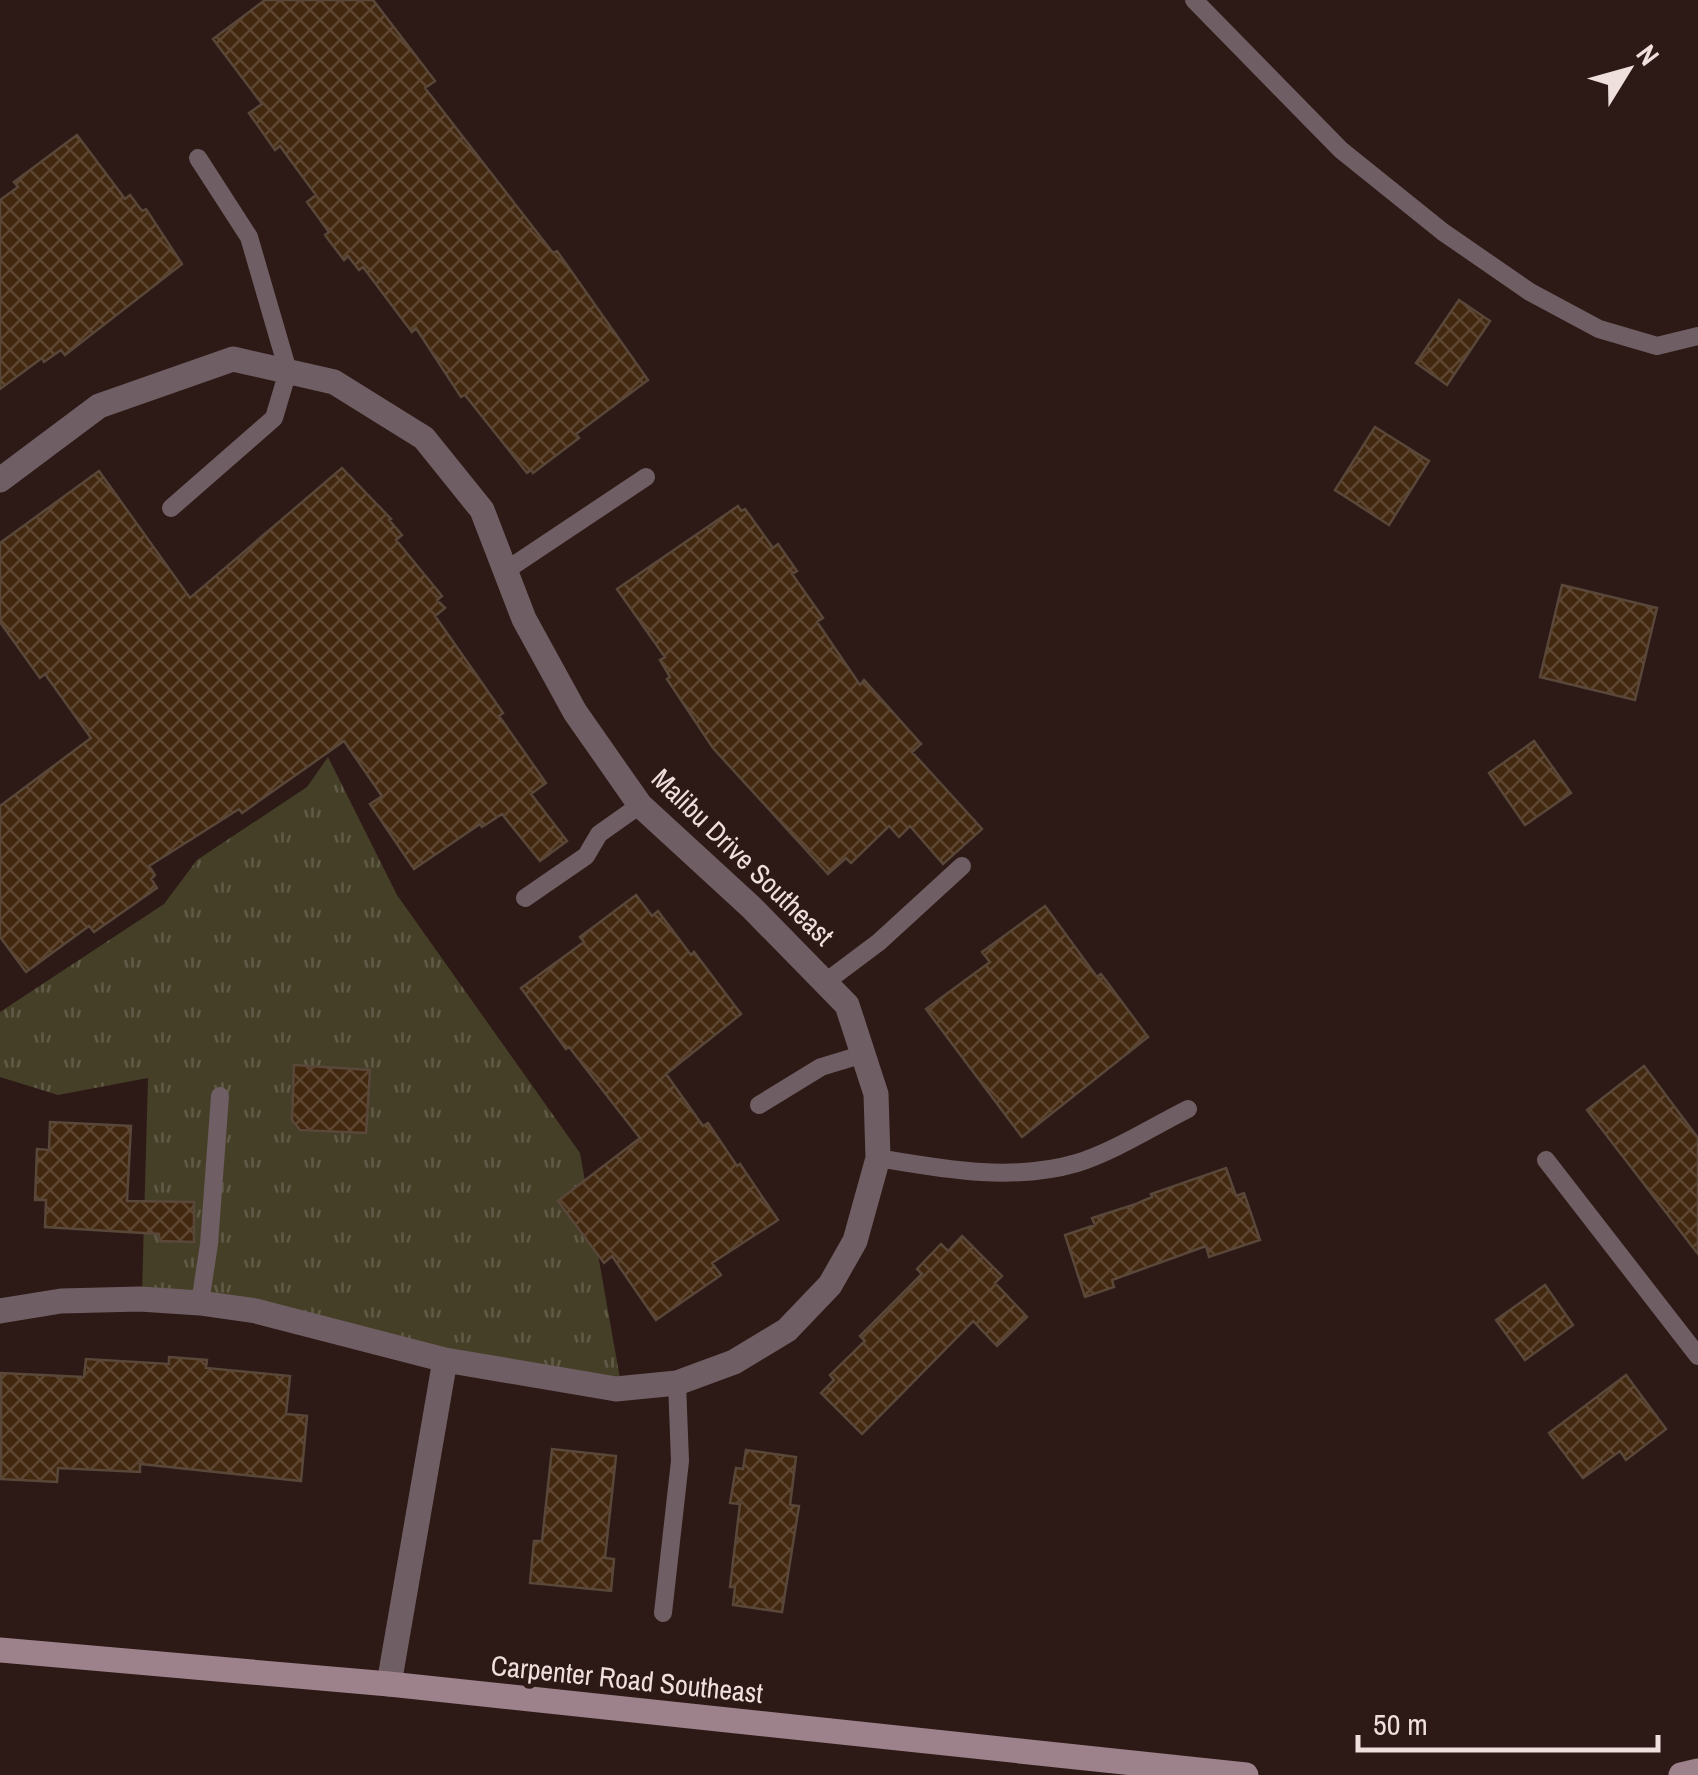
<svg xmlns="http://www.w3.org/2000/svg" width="1698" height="1775" font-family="'Archivo Narrow',sans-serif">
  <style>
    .grass { fill: url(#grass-tufts) }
    .building { fill: url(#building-cross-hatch); stroke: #594739; stroke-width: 2.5 }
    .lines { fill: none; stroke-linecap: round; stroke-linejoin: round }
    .service { stroke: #6f5e63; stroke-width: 18 }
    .minor { stroke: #6f5e63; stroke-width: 25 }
    .secondary { stroke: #9d818b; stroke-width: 25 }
    .labels { text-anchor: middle; stroke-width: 10; stroke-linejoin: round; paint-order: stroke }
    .street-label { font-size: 28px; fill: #efe0de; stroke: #2d1916 }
  </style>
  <defs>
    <pattern id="grass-tufts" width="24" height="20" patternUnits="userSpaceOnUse" patternTransform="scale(2.5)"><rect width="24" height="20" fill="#463f28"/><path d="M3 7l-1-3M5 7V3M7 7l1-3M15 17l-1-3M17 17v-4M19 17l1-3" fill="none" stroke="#615a47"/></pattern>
    <pattern id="building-cross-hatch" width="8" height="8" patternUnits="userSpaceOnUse" patternTransform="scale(2.5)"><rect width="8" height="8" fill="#432810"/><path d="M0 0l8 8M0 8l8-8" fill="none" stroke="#5e4732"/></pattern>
  </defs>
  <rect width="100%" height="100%" fill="#2d1916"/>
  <!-- grass -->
  <path class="grass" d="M 328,757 L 397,895 L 580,1153 L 621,1384 L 142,1293 L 148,1078 L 58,1095 L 0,1077 L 0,1012 L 164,904 L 197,860 L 307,787 Z"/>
  <!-- building -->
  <path class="building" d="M 265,0 L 373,0 L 435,81 L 425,88 L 553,253 L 557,251 L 648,380 L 576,434 L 579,438 L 533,473 L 531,470 L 527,473 L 465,395 L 461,397 L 416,328 L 412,332 L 363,267 L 359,270 L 348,256 L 344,260 L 325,235 L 329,232 L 307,202 L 316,195 L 280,146 L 275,150 L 249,113 L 262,104 L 213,39 Z
    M 77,135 L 125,199 L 130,195 L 142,211 L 146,209 L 182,264 L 65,355 L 61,350 L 44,362 L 42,358 L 0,389 L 0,200 L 18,187 L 14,182 Z
    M 1459,300 L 1490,321 L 1447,385 L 1416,363 Z
    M 1375,427 L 1429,461 L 1389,525 L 1335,490 Z
    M 342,468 L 391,519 L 389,520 L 402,535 L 396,540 L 442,596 L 437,600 L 445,608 L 435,616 L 503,713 L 499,716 L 546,783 L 531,794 L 567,841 L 540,861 L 502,814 L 482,827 L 480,824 L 414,869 L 370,804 L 382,796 L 344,741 L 242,813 L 239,809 L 149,866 L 155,875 L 151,879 L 157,888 L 94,932 L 89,926 L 26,972 L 0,937 L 0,806 L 91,738 L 45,674 L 40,678 L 0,622 L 0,543 L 99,471 L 190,598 Z
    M 738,506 L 741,511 L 745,509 L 773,548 L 778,544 L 797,571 L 792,574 L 823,618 L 817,622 L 860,685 L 864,680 L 921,744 L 912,752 L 982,829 L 943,864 L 910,826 L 899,837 L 889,826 L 851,863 L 846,858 L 828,874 L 713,748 L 667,679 L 670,677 L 660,660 L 665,657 L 617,589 Z
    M 1562,585 L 1657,608 L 1635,700 L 1540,677 Z
    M 1534,741 L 1571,793 L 1525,825 L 1489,773 Z
    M 636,895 L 652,916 L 658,911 L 691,955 L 694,952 L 741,1014 L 666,1074 L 703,1126 L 708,1123 L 737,1166 L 740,1164 L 778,1220 L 712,1263 L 721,1275 L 656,1320 L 612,1256 L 604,1263 L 558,1201 L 640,1138 L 569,1047 L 566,1049 L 521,988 L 584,942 L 580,937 Z
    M 1045,906 L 1097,977 L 1101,974 L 1148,1037 L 1022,1137 L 926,1009 L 990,962 L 982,952 Z
    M 294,1065 L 370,1070 L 366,1133 L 300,1130 L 292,1120 Z
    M 1644,1066 L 1698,1138 L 1698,1254 L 1587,1110 Z
    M 50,1122 L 131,1126 L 127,1201 L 194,1202 L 194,1242 L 159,1241 L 159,1234 L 45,1227 L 46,1200 L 35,1200 L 37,1149 L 49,1150 Z
    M 1226,1168 L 1236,1196 L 1244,1193 L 1260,1240 L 1209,1257 L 1206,1246 L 1112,1280 L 1114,1287 L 1085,1297 L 1065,1235 L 1095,1225 L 1092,1218 L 1136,1204 L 1152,1197 L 1151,1194 Z
    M 962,1236 L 1002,1276 L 995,1283 L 1027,1317 L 997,1346 L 973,1321 L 862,1434 L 821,1393 L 834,1380 L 830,1375 L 865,1341 L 860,1336 L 922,1274 L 917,1269 L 941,1244 L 948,1251 Z
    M 1545,1285 L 1573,1325 L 1525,1360 L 1496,1320 Z
    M 169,1357 L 207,1360 L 206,1368 L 290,1376 L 286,1414 L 307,1416 L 301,1481 L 140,1464 L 140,1472 L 58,1468 L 57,1482 L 1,1479 L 1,1373 L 84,1377 L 86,1359 L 169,1364 Z
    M 1626,1375 L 1666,1429 L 1626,1460 L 1620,1451 L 1583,1478 L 1549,1433 Z
    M 552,1449 L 616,1456 L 605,1558 L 614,1559 L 611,1591 L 530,1583 L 534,1541 L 542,1541 Z
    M 746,1450 L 796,1457 L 790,1505 L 799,1506 L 782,1612 L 733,1605 L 735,1587 L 730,1587 L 740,1504 L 730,1503 L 736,1468 L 743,1469 Z"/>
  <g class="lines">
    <!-- service -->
    <path class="service" d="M 1194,0 L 1341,150 L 1443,232 L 1530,292 L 1599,329 L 1657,346 L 1698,336
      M 171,508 L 274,418 L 288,371 L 249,237 L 198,158
      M 505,571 L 646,477
      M 525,898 L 586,856 L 599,834 L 640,805
      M 827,981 L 879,942 L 962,866
      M 759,1105 L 821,1067 L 864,1054
      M 878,1158 C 943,1169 1012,1182 1077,1163 C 1113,1152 1154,1126 1188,1109
      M 1546,1160 L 1698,1356
      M 200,1303 L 209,1244 L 220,1096
      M 663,1613 L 680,1461 L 677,1383"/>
    <!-- minor -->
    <path class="minor" d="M 0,480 L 99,406 L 233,359 L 334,382 L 424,438 L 482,510 L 524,619 L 575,712 L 640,805 L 751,907 L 847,1005 L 876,1094 L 878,1158 L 855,1241 L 830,1285 L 787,1330 L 734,1362 L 677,1383 L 616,1389 L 445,1360 L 256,1311 L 200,1303 L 140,1299 L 61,1301 L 0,1311
      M 389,1684 L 445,1360"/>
    <!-- secondary -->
    <path class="secondary" d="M 0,1650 L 389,1684 L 1246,1775
      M 1681,1775 L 1698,1771"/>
  </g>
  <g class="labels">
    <!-- street labels -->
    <g class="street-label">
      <text transform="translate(743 857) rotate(44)" y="10">Malibu Drive Southeast</text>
      <text transform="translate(627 1679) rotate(6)" y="10">Carpenter Road Southeast</text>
    </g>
  </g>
  <!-- north arrow -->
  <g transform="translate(1628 70) rotate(53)" stroke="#2d1916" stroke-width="8" paint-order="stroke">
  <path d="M0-8L18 38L0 25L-18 38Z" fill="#efe0de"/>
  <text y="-15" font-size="28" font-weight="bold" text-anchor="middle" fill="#efe0de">N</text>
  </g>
  <!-- scale -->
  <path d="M1358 1735v15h300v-15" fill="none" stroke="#efe0de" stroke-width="5"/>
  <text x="1373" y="1735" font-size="30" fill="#efe0de" stroke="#2d1916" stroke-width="8" paint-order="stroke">50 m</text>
</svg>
